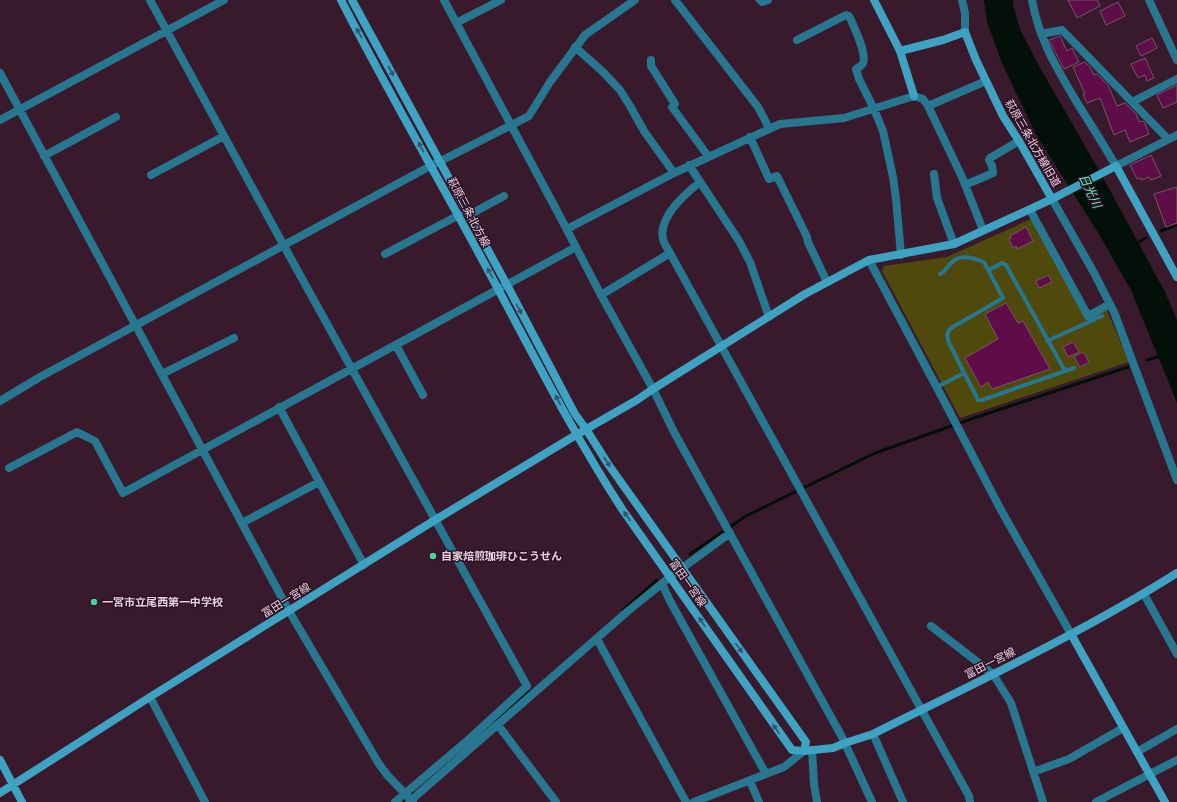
<svg xmlns="http://www.w3.org/2000/svg" width="1177" height="802" font-family="Roboto,'Noto Sans JP',sans-serif">
  <style>
    .green { fill: #4f490c }
    .water { fill: #031009 }
    .lines { fill: none; stroke-linecap: round; stroke-linejoin: round }
    .stream { stroke: #031009; stroke-width: 3 }
    .building { fill: #5f0d48; stroke: #785469 }
    .lane { stroke: #277791; stroke-width: 4 }
    .street { stroke: #277791; stroke-width: 8 }
    .secondary { stroke: #3ea3c3; stroke-width: 8 }
    .oneway { fill: #35526c }
    .poi-dot { fill: #49d49c; stroke: #2e1024; stroke-width: 1.5 }
    .labels { text-anchor: middle; stroke-width: 3; stroke-linejoin: round; paint-order: stroke }
    .street-label { font-size: 11px; fill: #e7d1dd; stroke: #2e1024 }
    .poi-label { font-size: 11px; font-weight: bold; fill: #e7d1dd; stroke: #2e1024; text-anchor: start }
    .water-label { font-size: 12px; font-style: italic; fill: #5ffabb; stroke: #2e1024 }
  </style>
  <rect width="100%" height="100%" fill="#391a2d"/>
  <!-- green -->
  <path class="green" d="M 1031,219 L 1086,318 L 1106,308 L 1129,362 L 960,418 L 882,271 L 884,266 L 947,257 Z"/>
  <!-- water -->
  <path class="water" d="M 984,0 L 1013,0 L 1013,5 L 1020,29 L 1039,66 L 1100,172 L 1165,292 L 1177,320 L 1177,403 L 1131,290 L 1097,231 L 1038,138 L 1019,99 L 1002,63 L 987,22 Z"/>
  <g class="lines">
    <!-- stream -->
    <path class="stream" d="M 1161,231 L 1177,225
      M 1135,244 L 1146,238
      M 1147,360 L 1161,356
      M 690,554 L 746,516 L 875,453 L 977,417 L 1128,367
      M 623,610 L 657,580
      M 498,720 L 529,692
      M 403,802 L 415,792"/>
  </g>
  <!-- building -->
  <path class="building" d="M 1068,0 L 1097,0 L 1100,6 L 1077,18 Z
    M 1118,2 L 1125,16 L 1106,25 L 1100,11 Z
    M 1060,36 L 1067,51 L 1072,48 L 1079,62 L 1064,69 L 1049,40 Z
    M 1152,38 L 1157,48 L 1141,56 L 1136,46 Z
    M 1145,58 L 1154,78 L 1147,81 L 1145,75 L 1138,78 L 1131,64 Z
    M 1085,62 L 1090,67 L 1094,75 L 1097,74 L 1108,85 L 1117,106 L 1125,103 L 1136,114 L 1139,122 L 1143,121 L 1145,123 L 1149,134 L 1130,142 L 1125,130 L 1114,135 L 1100,98 L 1087,103 L 1083,94 L 1085,94 L 1073,67 Z
    M 1177,85 L 1177,102 L 1163,108 L 1157,95 Z
    M 1151,155 L 1161,176 L 1151,180 L 1149,177 L 1142,180 L 1141,178 L 1137,179 L 1130,165 Z
    M 1177,187 L 1177,223 L 1166,227 L 1154,194 Z
    M 1026,227 L 1033,241 L 1017,249 L 1016,246 L 1013,248 L 1009,239 L 1011,238 L 1010,236 Z
    M 1048,275 L 1052,282 L 1039,288 L 1036,281 Z
    M 1006,303 L 1018,323 L 1023,321 L 1050,369 L 992,389 L 988,382 L 981,387 L 965,358 L 998,339 L 985,314 Z
    M 1073,342 L 1079,352 L 1068,357 L 1063,347 Z
    M 1083,352 L 1089,362 L 1080,367 L 1074,357 Z"/>
  <g class="lines">
    <!-- lane -->
    <path class="lane" d="M 989,270 L 1002,263 L 1006,265 L 1065,371
      M 940,274 C 946,271 947,267 951,263 C 960,253 974,258 984,262 L 1003,298 L 951,328 C 946,333 947,337 949,343 L 978,400 L 982,400 L 1074,368
      M 1047,341 L 1102,316
      M 937,387 L 964,373"/>
    <!-- street -->
    <path class="street" d="M 150,0 L 284,246 L 527,686 L 468,740 L 395,802
      M 444,0 L 556,209 L 601,295 L 653,389 L 674,432 L 842,737 L 872,802
      M 675,0 L 758,107 L 769,128
      M 760,0 L 762,2 L 768,0
      M 962,0 L 965,13 L 965,32
      M 1032,0 C 1039,39 1056,67 1076,101 C 1090,123 1103,144 1116,166 L 1177,135
      M 1149,0 L 1177,60
      M 456,23 L 501,0
      M 1041,34 L 1062,30 L 1132,102
      M 797,40 L 846,15 L 849,16 L 851,20 C 855,30 867,53 863,63 C 862,66 859,67 856,69 L 859,79 L 874,109 L 883,131 L 893,177 L 896,199 L 901,255
      M 575,47 L 602,71 L 620,90 L 630,106 L 644,131 L 674,173
      M 651,60 L 651,66 L 675,104 L 672,107 L 708,156
      M 0,73 L 289,611 L 379,764 L 388,776 L 413,802
      M 928,106 L 962,177 L 983,230
      M 0,120 L 224,0
      M 750,137 L 769,179 L 777,176 L 807,237 L 808,242 L 827,282
      M 1168,139 L 1132,102 L 1177,79
      M 44,156 L 116,117
      M 689,165 L 739,241 L 750,262 L 769,317
      M 934,174 L 937,198 L 954,244
      M 151,175 L 224,136
      M 700,182 C 685,194 658,217 663,239 C 664,244 668,249 670,253 C 769,435 871,615 969,796 L 970,802
      M 965,185 L 993,173 L 992,166 L 989,160 L 990,158 L 1019,141
      M 1052,199 L 1093,271 L 1114,312 L 1177,480
      M 1030,210 L 1088,316 L 1110,304
      M 469,215 L 504,196
      M 567,229 L 674,173 L 780,124 L 844,118 L 914,96 L 923,99 L 928,106 L 986,81
      M 385,254 L 459,215
      M 869,260 L 943,399 L 1001,510 L 1071,634
      M 601,295 L 670,253
      M 396,345 L 423,395
      M 162,374 L 234,338
      M 0,401 L 40,377 L 423,170 L 529,116 L 550,82 L 585,35 L 635,0
      M 279,407 L 364,565
      M 9,468 L 77,432 L 95,441 L 123,493 L 576,247
      M 242,523 L 319,482
      M 662,584 L 670,601 L 766,774
      M 1144,594 L 1177,654
      M 931,626 L 993,674 L 1011,703 L 1043,802
      M 597,639 L 686,802
      M 150,697 L 205,802
      M 498,725 L 556,802
      M 873,734 L 903,802
      M 812,750 L 814,784 L 817,802
      M 1137,752 L 1177,729
      M 1033,772 L 1069,759 L 1123,728
      M 750,781 L 759,802
      M 409,802 L 628,611 L 670,577 L 730,533
      M 694,802 L 784,767 L 804,751
      M 1096,802 L 1177,760"/>
    <!-- secondary -->
    <path class="secondary" d="M 341,0 C 386,88 436,174 483,261 C 528,344 570,429 622,509 L 792,750 L 804,751 L 833,748 L 845,743 L 873,734 C 975,683 1080,634 1177,573
      M 352,0 L 507,285 L 575,414 L 586,429 L 608,464 L 806,742 L 804,751
      M 874,0 L 900,51 L 914,96
      M 900,51 L 943,40 L 965,32 L 976,60 L 1003,116 L 1019,141 L 1052,199
      M 1071,634 L 1165,802
      M 0,760 L 22,802
      M 0,793 L 150,697 L 435,520 L 576,435 L 637,400 L 653,389 L 805,294 L 869,260 L 954,244 L 1052,199 L 1116,166 L 1177,277"/>
  </g>
  <!-- one-way arrows -->
  <defs><path id="oneway-solid" d="M-6-.8H1V-3.2L6.5 0L1 3.2V.8H-6Z"/></defs>
  <g class="oneway">
    <use href="#oneway-solid" transform="translate(359 33) rotate(-119)"/>
    <use href="#oneway-solid" transform="translate(391 71) rotate(61)"/>
    <use href="#oneway-solid" transform="translate(421 147) rotate(-119)"/>
    <use href="#oneway-solid" transform="translate(490 273) rotate(-118)"/>
    <use href="#oneway-solid" transform="translate(519 309) rotate(62)"/>
    <use href="#oneway-solid" transform="translate(558 400) rotate(-118)"/>
    <use href="#oneway-solid" transform="translate(607 462) rotate(57)"/>
    <use href="#oneway-solid" transform="translate(627 516) rotate(-126)"/>
    <use href="#oneway-solid" transform="translate(702 622) rotate(-125)"/>
    <use href="#oneway-solid" transform="translate(739 648) rotate(54)"/>
    <use href="#oneway-solid" transform="translate(776 729) rotate(-126)"/>
  </g>
  <!-- markers -->
  <g class="poi-dot">
    <circle cx="433" cy="556" r="4"/>
    <circle cx="94" cy="602" r="4"/>
  </g>
  <g class="labels">
    <!-- street labels -->
    <g class="street-label">
      <text transform="translate(1033 143) rotate(60)" y="4">萩原三条北方線旧道</text>
      <text transform="translate(469 212) rotate(62)" y="4">萩原三条北方線</text>
      <text transform="translate(688 583) rotate(55)" y="4">富田一宮線</text>
      <text transform="translate(286 600) rotate(-32)" y="4">冨田一宮線</text>
      <text transform="translate(990 663) rotate(-27)" y="4">富田一宮線</text>
    </g>
    <!-- poi labels -->
    <g class="poi-label">
      <text x="441" y="560">自家焙煎珈琲ひこうせん</text>
      <text x="102" y="606">一宮市立尾西第一中学校</text>
    </g>
    <!-- water labels -->
    <g class="water-label">
      <text transform="translate(1090 191) rotate(64)" y="4">日光川</text>
    </g>
  </g>
</svg>
